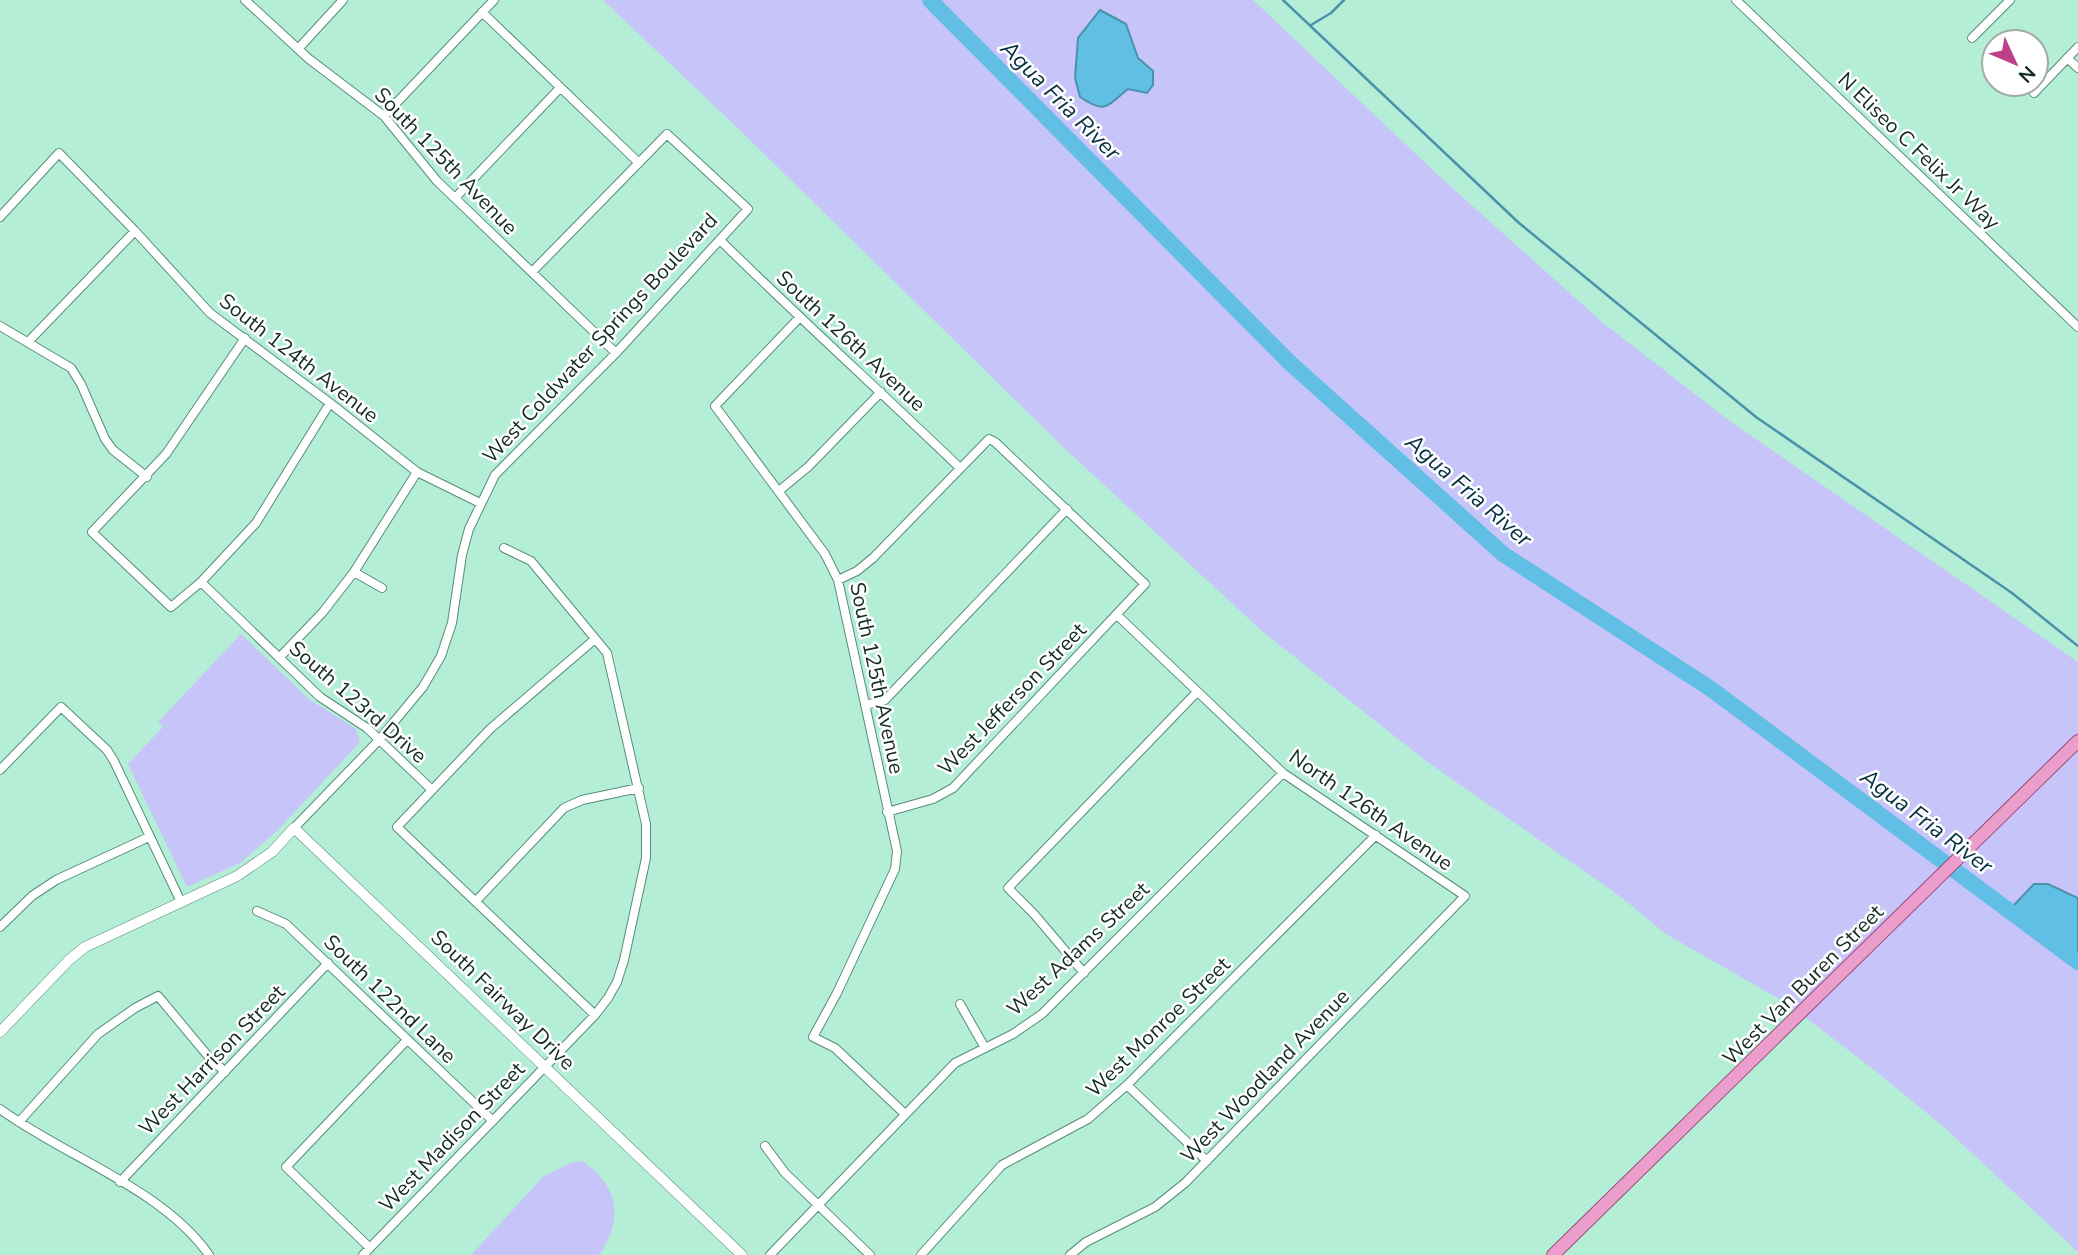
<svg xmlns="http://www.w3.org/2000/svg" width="2078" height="1255" font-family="'Nunito Sans',sans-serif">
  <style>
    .green { fill: #c7c4f9 }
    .water { fill: #61bee4; stroke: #4a92aa; stroke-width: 2 }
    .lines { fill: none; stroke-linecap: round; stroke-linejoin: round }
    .stream { stroke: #4a92aa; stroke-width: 2.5 }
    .river { stroke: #61bee4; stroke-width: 16 }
    .minor-casing { stroke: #578d78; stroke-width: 10 }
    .tertiary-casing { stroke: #578d78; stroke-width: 11 }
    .primary-casing { stroke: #984c79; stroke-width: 14 }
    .minor { stroke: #fff; stroke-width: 8 }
    .tertiary { stroke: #fff; stroke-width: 10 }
    .primary { stroke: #eb9ecb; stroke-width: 12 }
    .labels { text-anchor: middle; stroke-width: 5; stroke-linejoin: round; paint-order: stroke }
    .street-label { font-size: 21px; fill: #152c23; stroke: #fff }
    .water-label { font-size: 23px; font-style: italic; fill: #043040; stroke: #fff }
  </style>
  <rect width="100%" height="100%" fill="#b4eed6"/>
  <!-- green -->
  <path class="green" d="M 603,0 L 1253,0 L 1438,175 L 1602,322 L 1727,419 L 2078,662 L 2078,1252 L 1945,1128 L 1873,1069 L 1785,1002 L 1666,934 L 1617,894 L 1426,761 L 1263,632 L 1061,445 L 745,135 Z
    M 241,634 L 309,699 L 356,729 L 360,742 L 277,831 L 240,863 L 187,887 L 128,764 L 163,727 L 158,722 Z
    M 582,1161 C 619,1186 624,1220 599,1255 L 471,1255 L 543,1177 L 570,1163 Z"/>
  <!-- water -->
  <path class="water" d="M 1100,10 L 1126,24 L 1138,58 L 1153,71 L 1153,85 L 1147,93 L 1128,89 C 1106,107 1105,114 1080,97 L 1075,78 L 1078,38 Z
    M 2034,884 L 2048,884 L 2078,898 L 2078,965 L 2019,914 L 2014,905 Z"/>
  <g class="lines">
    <!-- stream -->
    <path class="stream" d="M 1283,0 L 1519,223 L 1756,417 L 2012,593 L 2078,646
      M 1311,25 L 1331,13 L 1344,0"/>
    <!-- river -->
    <path class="river" d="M 930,0 L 1289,362 L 1503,554 L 1711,689 L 2078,962"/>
    <defs>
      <path id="minor" d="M 245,0 L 309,59 L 384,116 L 437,181 L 616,353
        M 1736,0 L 2078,327
        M 482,12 L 639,163
        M 1972,38 L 2010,0
        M 298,49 L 343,0
        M 2067,58 L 2078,68
        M 2034,93 L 2078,47
        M 384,116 L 494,0
        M 455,198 L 560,88
        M 0,217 L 59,153 L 135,231 L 210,313 L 330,403 L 417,472 L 480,503
        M 720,240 C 798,317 880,391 959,467
        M 799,318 L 715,406 L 825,554 L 838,580 L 897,851 L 895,869 L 837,993 L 813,1037 L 835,1048 L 905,1114
        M 0,326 L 71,368 L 81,384 L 105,439 L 113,450 L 147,477
        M 245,338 L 166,454 L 92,532 L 171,607 L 201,582 L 256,523 L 330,403
        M 28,342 L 135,231
        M 780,490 L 808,467 L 881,392
        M 354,572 L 382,588
        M 838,580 L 857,571 L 873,558 L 989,439 L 995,442 L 1145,584 L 953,788 L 933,799 L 887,812
        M 201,582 L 320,697 L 367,728 L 431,789
        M 279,658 L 323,612 L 354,572 L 417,472
        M 865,705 L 885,700 L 1067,509
        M 0,770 L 61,707 L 107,750 L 114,761 L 181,902
        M 294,828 L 379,740 L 423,687 L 441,656 L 452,623 L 462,555 L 469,529 L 495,475 L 616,353 L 748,209 L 667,134 L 532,272
        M 476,901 L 564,808 L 582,800 L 639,788
        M 257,911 L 286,924 L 493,1121
        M 0,927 L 32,896 L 56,880 L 149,837
        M 1084,973 L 1034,914 L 1008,888 L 1197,692
        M 960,1004 L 985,1048
        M 595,1015 L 397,827 L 490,729 L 595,639
        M 1127,1085 L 1207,1161
        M 0,1109 C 64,1156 163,1189 209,1255
        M 19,1122 L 98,1034 L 135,1008 L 158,996 L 208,1056 L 225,1072
        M 765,1146 L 785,1173 L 870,1255
        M 120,1182 L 328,963
        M 370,1248 L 286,1167 L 407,1040
        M 363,1255 L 595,1015 L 608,998 L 617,982 L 624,960 L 646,858 L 646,824 L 607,653 L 531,561 L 504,548
        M 770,1255 L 955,1063 L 1013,1034 L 1042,1014 L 1283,773
        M 921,1255 L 1002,1165 L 1088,1119 L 1127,1085 L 1376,835
        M 1070,1255 L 1086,1242 L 1155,1207 L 1185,1183 L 1465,896 L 1283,773 L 1117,615"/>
      <path id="tertiary" d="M 0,1032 L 69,960 L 85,947 L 237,876 L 272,852 L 294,828 L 742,1255"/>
      <path id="primary" d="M 1553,1255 L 2078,741"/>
    </defs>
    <!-- minor casing -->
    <use href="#minor" class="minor-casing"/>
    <!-- tertiary casing -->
    <use href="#tertiary" class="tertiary-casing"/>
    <!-- primary casing -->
    <use href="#primary" class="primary-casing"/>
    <!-- minor -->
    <use href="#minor" class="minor"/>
    <!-- tertiary -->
    <use href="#tertiary" class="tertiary"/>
    <!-- primary -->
    <use href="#primary" class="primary"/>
  </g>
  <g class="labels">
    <!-- street labels -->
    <g class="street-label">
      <text transform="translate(1919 151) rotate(44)" y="7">N Eliseo C Felix Jr Way</text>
      <text transform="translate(446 161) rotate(46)" y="7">South 125th Avenue</text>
      <text transform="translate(600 338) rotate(-47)" y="7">West Coldwater Springs Boulevard</text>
      <text transform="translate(851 341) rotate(43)" y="7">South 126th Avenue</text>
      <text transform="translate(299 358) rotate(38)" y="7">South 124th Avenue</text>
      <text transform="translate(877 678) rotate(78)" y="7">South 125th Avenue</text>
      <text transform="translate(1012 699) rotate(-46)" y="7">West Jefferson Street</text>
      <text transform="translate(358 702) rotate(41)" y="7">South 123rd Drive</text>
      <text transform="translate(1371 810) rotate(35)" y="7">North 126th Avenue</text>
      <text transform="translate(1078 949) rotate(-43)" y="7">West Adams Street</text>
      <text transform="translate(1803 985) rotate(-45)" y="7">West Van Buren Street</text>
      <text transform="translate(390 999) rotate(44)" y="7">South 122nd Lane</text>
      <text transform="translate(503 1000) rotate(44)" y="7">South Fairway Drive</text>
      <text transform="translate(1158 1027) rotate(-44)" y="7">West Monroe Street</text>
      <text transform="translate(212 1060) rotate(-46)" y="7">West Harrison Street</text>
      <text transform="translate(1265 1076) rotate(-46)" y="7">West Woodland Avenue</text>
      <text transform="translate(452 1137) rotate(-46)" y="7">West Madison Street</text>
    </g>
    <!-- water labels -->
    <g class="water-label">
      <text transform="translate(1061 100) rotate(45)" y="8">Agua Fria River</text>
      <text transform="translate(1469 490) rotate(41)" y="8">Agua Fria River</text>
      <text transform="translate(1927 821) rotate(37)" y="8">Agua Fria River</text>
    </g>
  </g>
  <!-- north arrow -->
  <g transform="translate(2015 63) rotate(134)"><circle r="33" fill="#ffffff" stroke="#a1aba7" stroke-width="2"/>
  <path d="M0-5L12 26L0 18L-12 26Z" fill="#be3f8b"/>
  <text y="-10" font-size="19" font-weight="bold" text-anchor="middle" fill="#152c23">N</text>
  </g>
</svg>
